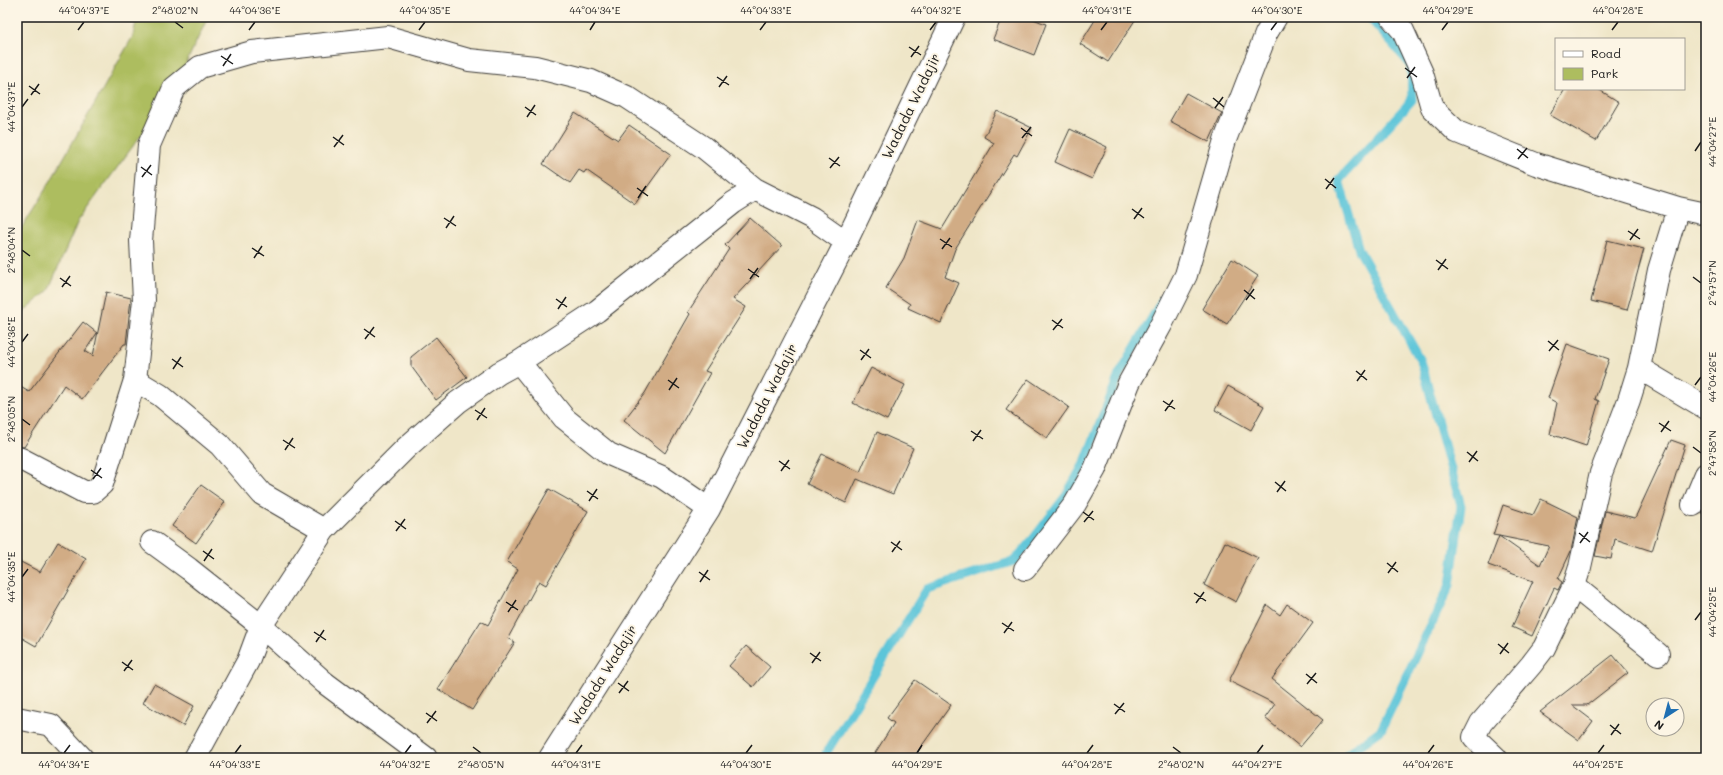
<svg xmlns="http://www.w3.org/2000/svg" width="1723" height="775" font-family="Mali,sans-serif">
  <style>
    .green { fill: #adbd5f; stroke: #646c3e }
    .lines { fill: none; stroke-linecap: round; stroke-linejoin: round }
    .stream { stroke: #5cc5d9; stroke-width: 9 }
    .building { fill: #d1ac85; fill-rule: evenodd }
    .minor-casing { stroke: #3c3a36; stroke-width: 24 }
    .minor { stroke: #fff; stroke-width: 22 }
    .ticks { fill: none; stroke: #1c1c1c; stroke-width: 1.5 }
    .labels { text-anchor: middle; stroke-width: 4; stroke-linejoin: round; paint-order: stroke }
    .street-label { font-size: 14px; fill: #1c1c1c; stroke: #fcf5e5 }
    .neatline { fill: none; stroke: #1c1c1c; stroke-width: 1.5 }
    .ticks-label { font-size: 10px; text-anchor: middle; fill: #1c1c1c }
  </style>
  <rect width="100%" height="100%" fill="#fcf5e5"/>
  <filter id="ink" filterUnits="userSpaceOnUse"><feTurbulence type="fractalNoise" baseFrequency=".025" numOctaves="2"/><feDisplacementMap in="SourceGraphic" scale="8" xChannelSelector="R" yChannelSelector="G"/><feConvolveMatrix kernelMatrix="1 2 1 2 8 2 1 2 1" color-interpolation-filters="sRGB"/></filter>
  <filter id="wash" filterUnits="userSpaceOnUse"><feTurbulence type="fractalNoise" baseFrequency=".012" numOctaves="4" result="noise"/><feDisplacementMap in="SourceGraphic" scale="16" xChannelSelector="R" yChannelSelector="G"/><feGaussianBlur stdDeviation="0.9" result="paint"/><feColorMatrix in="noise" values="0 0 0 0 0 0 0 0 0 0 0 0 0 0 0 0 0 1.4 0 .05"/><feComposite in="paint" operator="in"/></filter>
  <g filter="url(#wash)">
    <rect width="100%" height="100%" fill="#efe6c8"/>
    <!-- green -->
    <path class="green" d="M 137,17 L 208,17 L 172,93 L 78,221 L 48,291 L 17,317 L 17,235 L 50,182 L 133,36 Z"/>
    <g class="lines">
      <!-- stream -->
      <path class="stream" d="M 826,758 L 826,753 L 927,589 L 1014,561 L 1034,538 L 1065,497 L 1085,462 L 1119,375 L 1164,297
        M 1342,758 L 1381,730 L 1450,585 L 1461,506 L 1421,361 L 1359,250 L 1339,180 L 1412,100 L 1411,65 L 1369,17"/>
    </g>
    <g id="blocks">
      <!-- building -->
      <path class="building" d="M 1002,17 L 1028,17 L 1046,24 L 1034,55 L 993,39 Z
        M 1097,17 L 1137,17 L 1108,62 L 1080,44 Z
        M 1565,89 L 1598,89 L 1619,102 L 1596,141 L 1550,115 Z
        M 1186,93 L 1222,113 L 1209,142 L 1170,121 Z
        M 997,111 L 1032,128 L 1017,156 L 1014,154 L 955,249 L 945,277 L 959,283 L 941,323 L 908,308 L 910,304 L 886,288 L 904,258 L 918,220 L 942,229 L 994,143 L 984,137 Z
        M 575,113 L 618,140 L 629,125 L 671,154 L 635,204 L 586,170 L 584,173 L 579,170 L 570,183 L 543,164 Z
        M 1070,129 L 1107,147 L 1092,179 L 1055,162 Z
        M 750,218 L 782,246 L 733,299 L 746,307 L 705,371 L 710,373 L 665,453 L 624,420 L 645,393 L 690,314 L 688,312 L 729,249 L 725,245 Z
        M 1607,240 L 1644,249 L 1627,310 L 1591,301 Z
        M 1232,259 L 1258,276 L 1227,324 L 1202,309 Z
        M 106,292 L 131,298 L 126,344 L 124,344 L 82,399 L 64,385 L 24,447 L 17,446 L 17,385 L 29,392 L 83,322 L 97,333 L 85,351 L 93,356 Z
        M 436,337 L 467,377 L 436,400 L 411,366 L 411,357 Z
        M 1567,344 L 1609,359 L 1595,399 L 1599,401 L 1586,446 L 1550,434 L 1557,403 L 1548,398 Z
        M 871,368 L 905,385 L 887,420 L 853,403 Z
        M 1028,379 L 1069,407 L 1047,438 L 1006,410 Z
        M 1228,386 L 1264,406 L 1251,430 L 1215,410 Z
        M 877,432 L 913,448 L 893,494 L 857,479 L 846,503 L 807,484 L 822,454 L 860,472 Z
        M 1671,440 L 1685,445 L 1652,551 L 1615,539 L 1611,559 L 1595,556 L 1605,511 L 1635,518 Z
        M 201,485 L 225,502 L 196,543 L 172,526 Z
        M 549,489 L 588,511 L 546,585 L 539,581 L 508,638 L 515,642 L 472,710 L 438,689 L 481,621 L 488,625 L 518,569 L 507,562 Z
        M 1541,499 L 1578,517 L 1571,551 L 1558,579 L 1562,582 L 1558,590 L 1554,588 L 1532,636 L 1512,627 L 1533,581 L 1488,565 L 1499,536 L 1493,535 L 1503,505 L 1533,515 ZM 1499,536 L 1549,546 L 1540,565 Z
        M 58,542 L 86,559 L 36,646 L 17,635 L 17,560 L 40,572 Z
        M 1225,542 L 1258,558 L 1236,602 L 1204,585 Z
        M 1287,604 L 1313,623 L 1272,679 L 1323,720 L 1300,747 L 1265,718 L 1275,704 L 1229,681 L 1267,605 L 1280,615 Z
        M 746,646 L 770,667 L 753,687 L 729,666 Z
        M 1613,655 L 1628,673 L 1587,705 L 1572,705 L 1593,721 L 1579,740 L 1540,712 Z
        M 915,680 L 951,705 L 913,758 L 872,758 L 894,723 L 887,718 Z
        M 154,684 L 194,706 L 183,726 L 143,703 Z"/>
    </g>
  </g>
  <g filter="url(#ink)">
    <use href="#blocks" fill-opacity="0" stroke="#3c3a36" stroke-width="1"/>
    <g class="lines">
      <defs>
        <path id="minor" d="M 1391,17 L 1403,31 L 1422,73 L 1432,108 L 1457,132 L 1536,164 L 1678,208 L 1706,214
          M 519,362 L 564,418 L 609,454 L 662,477 L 709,509
          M 1639,368 L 1706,408
          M 135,380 L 160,395 L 220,445 L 262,494 L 324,530
          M 17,458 L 21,459 L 84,492 L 93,492 L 102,484 L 135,380 L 144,300 L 141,241 L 149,145 L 174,88 L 200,67 L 252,52 L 388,37 L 469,60 L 535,67 L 591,81 L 627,97 L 703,147 L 755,189 L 812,218 L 846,242
          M 1693,505 L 1706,474
          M 152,542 L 189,569 L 261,626 L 325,683 L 426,758
          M 1025,569 L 1075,504 L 1095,469 L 1129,383 L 1161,325 L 1186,275 L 1225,140 L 1266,34 L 1276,17
          M 1574,586 L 1658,654
          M 17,718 L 51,725 L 82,758
          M 195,758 L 248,661 L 261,626 L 324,530 L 406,448 L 458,402 L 499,373 L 519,362 L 597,311 L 733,203 L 755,189
          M 550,758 L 709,509 L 846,242 L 954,17
          M 1496,758 L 1474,737 L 1481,723 L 1531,665 L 1544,648 L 1574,586 L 1580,567 L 1601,473 L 1629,400 L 1639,368 L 1659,270 L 1678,208"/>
      </defs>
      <!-- minor casing -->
      <use href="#minor" class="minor-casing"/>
      <!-- minor -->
      <use href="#minor" class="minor"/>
    </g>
  </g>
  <!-- ticks -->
  <path class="ticks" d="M 175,22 L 183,28M 78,30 L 84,22M 249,30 L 255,22M 419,30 L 425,22M 590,30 L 595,22M 760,30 L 766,22M 930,30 L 936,22M 1101,30 L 1107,22M 1271,30 L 1277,22M 1442,30 L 1448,22M 1612,30 L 1618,22M 909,47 L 921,55M 221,56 L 233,64M 911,57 L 919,46M 223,66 L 231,54M 1405,68 L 1417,77M 717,77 L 729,85M 1407,78 L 1415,67M 29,86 L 40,94M 719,87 L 727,76M 31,95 L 39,84M 1213,98 L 1224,107M 22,107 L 28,99M 525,107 L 536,115M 1215,108 L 1223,97M 527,117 L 535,105M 1021,128 L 1032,136M 333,137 L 344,145M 1022,138 L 1031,127M 334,147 L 343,135M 1517,149 L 1528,158M 1695,151 L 1701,142M 829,158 L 840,166M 1518,159 L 1527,148M 141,167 L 152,175M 830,168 L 839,157M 142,177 L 151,165M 1325,179 L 1336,188M 637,188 L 648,196M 1326,189 L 1334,178M 638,198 L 646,186M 1132,209 L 1144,218M 444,218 L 456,226M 1134,219 L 1142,208M 446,228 L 454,216M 1628,231 L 1640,239M 940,239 L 952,247M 1630,240 L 1638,229M 252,248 L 264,256M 942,249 L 950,238M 22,250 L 30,256M 254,258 L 262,246M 1436,260 L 1448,269M 748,269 L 759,277M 1438,270 L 1446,259M 1693,277 L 1701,283M 60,278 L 71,286M 750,279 L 758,268M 62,287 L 70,276M 1244,290 L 1255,299M 556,299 L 567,307M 1246,300 L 1254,289M 558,309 L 566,297M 1052,320 L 1063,328M 364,329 L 375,337M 1053,330 L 1062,319M 365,339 L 374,327M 1548,341 L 1559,350M 22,342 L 28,334M 860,350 L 871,358M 1549,351 L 1558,340M 172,359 L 183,367M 861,360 L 869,349M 173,369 L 181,357M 1356,371 L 1367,380M 668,380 L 679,388M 1357,381 L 1365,370M 1695,385 L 1701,377M 669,390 L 677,378M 1163,401 L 1175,409M 475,410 L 487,418M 1165,411 L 1173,400M 22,419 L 30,425M 477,420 L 485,408M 1659,423 L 1671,431M 971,431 L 983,439M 1661,432 L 1669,421M 283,440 L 295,448M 973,441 L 981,430M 1693,447 L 1701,453M 285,450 L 293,438M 1467,452 L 1478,461M 779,461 L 790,469M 1469,462 L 1477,451M 91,470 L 102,478M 781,471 L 789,460M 93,479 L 101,468M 1275,482 L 1286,491M 587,491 L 598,499M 1277,492 L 1285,481M 589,501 L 597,489M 1083,512 L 1094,520M 395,521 L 406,529M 1084,522 L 1093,511M 396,531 L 405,519M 1579,533 L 1590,542M 891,542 L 902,550M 1580,543 L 1588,532M 203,551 L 214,559M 892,552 L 900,541M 204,561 L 212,549M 1387,563 L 1398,572M 699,572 L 710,580M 1388,573 L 1396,562M 22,577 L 28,569M 700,582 L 708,570M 1194,593 L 1206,601M 506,602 L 518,610M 1196,603 L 1204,592M 508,612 L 516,600M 1695,620 L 1701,612M 1002,623 L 1014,631M 314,632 L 326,640M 1004,633 L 1012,622M 316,642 L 324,630M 1498,644 L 1509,653M 810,653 L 821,661M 1500,654 L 1508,643M 122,662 L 133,670M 812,663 L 820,652M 124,671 L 132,660M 1306,674 L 1317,683M 618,683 L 629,691M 1307,684 L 1316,673M 619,693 L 628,681M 1114,704 L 1125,712M 426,713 L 437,721M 1115,714 L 1124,703M 427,723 L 436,711M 1610,725 L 1621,734M 1611,735 L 1619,724M 473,747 L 481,753M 1173,747 L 1181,753M 64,753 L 70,745M 235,753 L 241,745M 405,753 L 411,745M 576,753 L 582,745M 746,753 L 752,745M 917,753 L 922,745M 1087,753 L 1093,745M 1257,753 L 1263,745M 1428,753 L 1434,745M 1598,753 L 1604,745"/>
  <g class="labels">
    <!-- street labels -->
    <g class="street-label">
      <text transform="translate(911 106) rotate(-64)" y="5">Wadada Wadajir</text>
      <text transform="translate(767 396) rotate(-63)" y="5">Wadada Wadajir</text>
      <text transform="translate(603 675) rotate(-58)" y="5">Wadada Wadajir</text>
    </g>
  </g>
  <!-- margin -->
  <rect width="1723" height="775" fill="none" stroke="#fcf5e5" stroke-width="44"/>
  <!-- legend -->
  <rect x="1555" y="38" width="130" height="52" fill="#fcf5e5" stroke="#a29e95"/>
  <rect x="1563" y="51" width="20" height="6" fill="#ffffff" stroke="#a29e95"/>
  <text x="1591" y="58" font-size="12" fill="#1c1c1c">Road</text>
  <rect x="1563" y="68" width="20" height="12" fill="#adbd5f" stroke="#a29e95"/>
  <text x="1591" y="78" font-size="12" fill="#1c1c1c">Park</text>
  <!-- north arrow -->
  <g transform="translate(1665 717) rotate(216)"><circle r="19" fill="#fcf5e5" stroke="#a29e95"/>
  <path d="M0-3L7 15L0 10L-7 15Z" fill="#1f6fb2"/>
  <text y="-6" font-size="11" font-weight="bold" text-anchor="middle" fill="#1c1c1c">N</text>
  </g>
  <rect x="22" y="22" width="1679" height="731" class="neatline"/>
  <g class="ticks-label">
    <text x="84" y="14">44°04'37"E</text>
    <text x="175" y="14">2°48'02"N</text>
    <text x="255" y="14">44°04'36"E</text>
    <text x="425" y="14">44°04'35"E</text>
    <text x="595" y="14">44°04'34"E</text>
    <text x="766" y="14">44°04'33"E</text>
    <text x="936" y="14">44°04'32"E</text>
    <text x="1107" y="14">44°04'31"E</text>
    <text x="1277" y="14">44°04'30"E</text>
    <text x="1448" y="14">44°04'29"E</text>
    <text x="1618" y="14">44°04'28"E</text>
    <text transform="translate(11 107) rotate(-90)" y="4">44°04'37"E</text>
    <text transform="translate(1712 142) rotate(-90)" y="4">44°04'27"E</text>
    <text transform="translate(11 250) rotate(-90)" y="4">2°48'04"N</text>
    <text transform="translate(1712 283) rotate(-90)" y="4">2°47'57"N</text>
    <text transform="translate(11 342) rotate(-90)" y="4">44°04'36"E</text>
    <text transform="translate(1712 377) rotate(-90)" y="4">44°04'26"E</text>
    <text transform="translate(11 419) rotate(-90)" y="4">2°48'05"N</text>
    <text transform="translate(1712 453) rotate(-90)" y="4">2°47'58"N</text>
    <text transform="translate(11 577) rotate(-90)" y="4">44°04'35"E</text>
    <text transform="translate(1712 612) rotate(-90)" y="4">44°04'25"E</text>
    <text x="64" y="768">44°04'34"E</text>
    <text x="235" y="768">44°04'33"E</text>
    <text x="405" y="768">44°04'32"E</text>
    <text x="481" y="768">2°48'05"N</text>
    <text x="576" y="768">44°04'31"E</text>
    <text x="746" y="768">44°04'30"E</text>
    <text x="917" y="768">44°04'29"E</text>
    <text x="1087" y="768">44°04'28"E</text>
    <text x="1181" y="768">2°48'02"N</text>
    <text x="1257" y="768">44°04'27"E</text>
    <text x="1428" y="768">44°04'26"E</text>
    <text x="1598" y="768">44°04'25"E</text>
  </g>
</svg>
